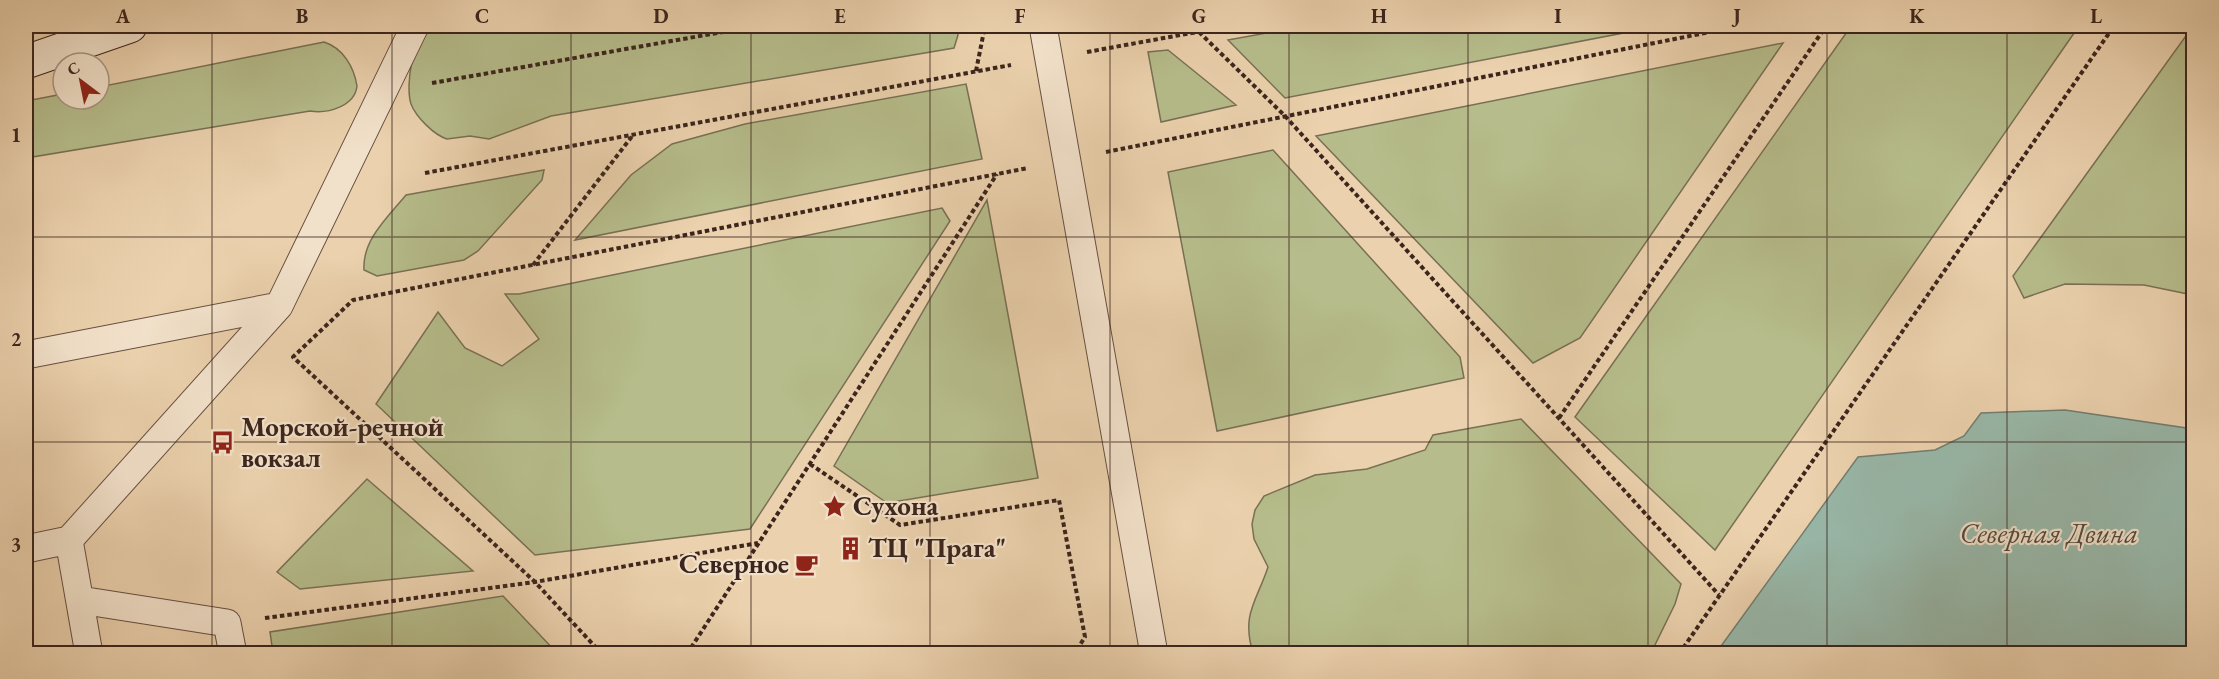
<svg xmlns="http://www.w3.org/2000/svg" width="2219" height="679" font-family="'EB Garamond',serif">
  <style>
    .green { fill: #b6bc8b; stroke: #797054; stroke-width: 1.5 }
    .water { fill: #98b7a8; stroke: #737d70; stroke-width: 1.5 }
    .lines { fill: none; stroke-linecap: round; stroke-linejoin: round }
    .service-casing { stroke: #685041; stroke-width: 29 }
    .secondary-casing { stroke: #3c251d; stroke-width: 35 }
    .path { stroke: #3c251d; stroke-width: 4; stroke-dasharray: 4.5 3; stroke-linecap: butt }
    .service { stroke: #f2e1ca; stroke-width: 27 }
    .secondary { stroke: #f2e1ca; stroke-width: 33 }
    .grid { fill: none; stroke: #3c251d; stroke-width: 1.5; stroke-opacity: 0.55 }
    .labels { text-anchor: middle; stroke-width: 4.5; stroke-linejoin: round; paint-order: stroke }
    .poi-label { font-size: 27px; font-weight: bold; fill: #3c251d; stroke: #f2e1ca; text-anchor: start }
    .water-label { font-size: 28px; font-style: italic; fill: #534a40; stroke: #f2e1ca }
    .neatline { fill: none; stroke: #3c251d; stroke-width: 2 }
    .grid-label { font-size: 20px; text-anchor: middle; font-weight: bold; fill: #3c251d }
  </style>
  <rect width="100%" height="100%" fill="#ebd1ad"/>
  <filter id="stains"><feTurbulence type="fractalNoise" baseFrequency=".00333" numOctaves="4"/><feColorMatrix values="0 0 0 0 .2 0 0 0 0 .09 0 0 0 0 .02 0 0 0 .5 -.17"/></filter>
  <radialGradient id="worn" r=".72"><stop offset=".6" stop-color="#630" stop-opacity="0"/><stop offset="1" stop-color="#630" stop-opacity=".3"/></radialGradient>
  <!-- green -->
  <path class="green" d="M 430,26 L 954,26 L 958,35 L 954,48 L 551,116 L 489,139 L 470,136 L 447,139 C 434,135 416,117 411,104 C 405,85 413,36 430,26 Z
    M 1304,26 L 1660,26 L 1285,98 L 1228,40 Z
    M 1867,26 L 2079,26 L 1715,550 L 1575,417 L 1849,29 Z
    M 2193,26 L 2193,295 L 2144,285 L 2065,284 L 2024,298 L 2013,276 Z
    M 324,42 C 343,48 354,67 357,86 C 355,106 328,114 310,111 L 26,158 L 26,101 L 63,94 L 63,99 L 99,99 L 99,87 Z
    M 1783,43 L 1580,338 L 1533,363 L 1316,136 Z
    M 1168,50 L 1236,105 L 1161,122 L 1148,52 Z
    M 966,84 L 982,159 L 575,240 L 631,175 L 672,144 L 745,124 Z
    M 1273,150 L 1460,357 L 1464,378 L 1217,431 L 1168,172 Z
    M 544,170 L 542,180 L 478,251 L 464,260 L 377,276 L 364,270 C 362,240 388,217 406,195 Z
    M 987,200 L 1038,478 L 887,503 L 834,466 Z
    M 942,208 L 950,221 L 750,529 L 535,555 L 376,404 L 438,312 L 465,348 L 502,366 L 539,339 L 505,294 L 519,294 Z
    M 1521,419 L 1681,584 L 1675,604 L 1651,653 L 1253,653 C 1241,614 1257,601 1268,567 L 1254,539 L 1252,524 L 1255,510 L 1264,496 L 1315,475 L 1367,469 L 1425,450 L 1433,435 Z
    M 367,479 L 473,571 L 300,589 L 277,572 Z
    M 503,596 L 557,653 L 273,653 L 270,632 Z"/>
  <!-- water -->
  <path class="water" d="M 2065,410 L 2193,429 L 2193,653 L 1716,653 L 1858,457 L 1935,450 L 1964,436 L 1981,413 Z"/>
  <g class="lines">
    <defs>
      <path id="service" d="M 1043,26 L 1154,654
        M 26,355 L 279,306
        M 69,540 L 89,654
        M 26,549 L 69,540 L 279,306 L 415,26
        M 80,600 L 227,623 L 233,654"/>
      <path id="secondary" d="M 26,62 L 130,26"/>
    </defs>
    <!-- service casing -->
    <use href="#service" class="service-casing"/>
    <!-- secondary casing -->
    <use href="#secondary" class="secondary-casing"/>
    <!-- path -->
    <path class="path" d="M 1199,32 L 1285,116 L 1719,595
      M 1087,52 L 1230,26
      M 976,71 L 985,26
      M 432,83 L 757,26
      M 1106,152 L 1740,26
      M 425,173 L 1011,65
      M 533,265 L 633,135
      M 1559,418 L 1826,26
      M 810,464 L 900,525 L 1059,500 L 1085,637 L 1074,654
      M 265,618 L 535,582 L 758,543
      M 602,654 L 535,582 L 293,357 L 353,300 L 1028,168
      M 687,654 L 997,174
      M 1679,654 L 2114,26"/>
    <!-- service -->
    <use href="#service" class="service"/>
    <!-- secondary -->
    <use href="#secondary" class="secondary"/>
  </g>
  <!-- grid -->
  <path class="grid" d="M 212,26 L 212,654M 392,26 L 392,654M 571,26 L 571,654M 751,26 L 751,654M 930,26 L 930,654M 1110,26 L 1110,654M 1289,26 L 1289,654M 1468,26 L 1468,654M 1648,26 L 1648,654M 1827,26 L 1827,654M 2007,26 L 2007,654M 26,237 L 2194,237M 26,442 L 2194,442"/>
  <!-- icons -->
  <defs>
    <symbol id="bus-bare" viewBox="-9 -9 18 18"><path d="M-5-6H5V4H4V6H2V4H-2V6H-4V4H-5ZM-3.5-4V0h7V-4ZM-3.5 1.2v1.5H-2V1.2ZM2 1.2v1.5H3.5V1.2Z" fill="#8f2418" stroke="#f2e1ca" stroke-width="2.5" paint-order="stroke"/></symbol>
    <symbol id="sight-bare" viewBox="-9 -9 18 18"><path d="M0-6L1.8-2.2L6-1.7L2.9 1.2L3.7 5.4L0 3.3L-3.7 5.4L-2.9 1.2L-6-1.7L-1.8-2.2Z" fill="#8f2418" stroke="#f2e1ca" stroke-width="2.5" paint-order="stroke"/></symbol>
    <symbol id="building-bare" viewBox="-9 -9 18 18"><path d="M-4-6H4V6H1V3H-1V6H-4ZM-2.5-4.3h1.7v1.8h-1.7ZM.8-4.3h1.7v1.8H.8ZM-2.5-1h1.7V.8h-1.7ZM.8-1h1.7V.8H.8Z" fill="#8f2418" stroke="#f2e1ca" stroke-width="2.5" paint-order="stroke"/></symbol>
    <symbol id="cafe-bare" viewBox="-9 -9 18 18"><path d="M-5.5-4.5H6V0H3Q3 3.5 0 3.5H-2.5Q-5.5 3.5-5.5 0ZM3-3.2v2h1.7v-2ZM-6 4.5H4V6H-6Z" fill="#8f2418" stroke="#f2e1ca" stroke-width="2.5" paint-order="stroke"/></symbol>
  </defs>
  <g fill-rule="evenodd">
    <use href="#bus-bare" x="206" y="426" width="33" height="33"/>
    <use href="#sight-bare" x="818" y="490" width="33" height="33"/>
    <use href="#building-bare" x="834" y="532" width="33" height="33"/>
    <use href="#cafe-bare" x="790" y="548" width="33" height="33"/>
  </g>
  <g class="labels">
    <!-- poi labels -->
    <g class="poi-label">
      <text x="241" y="436">Морской-речной<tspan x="241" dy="31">вокзал</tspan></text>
      <text x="853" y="515">Сухона</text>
      <text x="868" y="557">ТЦ "Прага"</text>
      <text x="789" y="573" text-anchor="end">Северное</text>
    </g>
    <!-- water labels -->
    <g class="water-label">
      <text x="2049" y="543">Северная Двина</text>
    </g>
  </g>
  <!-- margin -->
  <rect width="2219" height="679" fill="none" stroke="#ebd1ad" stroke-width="66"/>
  <!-- north arrow -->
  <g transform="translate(81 81) rotate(328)"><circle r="28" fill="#f2e1ca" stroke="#a99685" stroke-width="1.5"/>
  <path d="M0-4.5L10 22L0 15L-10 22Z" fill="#8f2418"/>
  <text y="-9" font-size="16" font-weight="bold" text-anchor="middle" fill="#3c251d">С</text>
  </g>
  <rect x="33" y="33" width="2153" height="613" class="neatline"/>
  <g class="grid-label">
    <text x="123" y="23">A</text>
    <text x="302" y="23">B</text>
    <text x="482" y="23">C</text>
    <text x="661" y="23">D</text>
    <text x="840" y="23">E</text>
    <text x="1020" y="23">F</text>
    <text x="1199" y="23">G</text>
    <text x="1379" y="23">H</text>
    <text x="1558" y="23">I</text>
    <text x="1737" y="23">J</text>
    <text x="1917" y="23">K</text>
    <text x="2096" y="23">L</text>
    <text x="16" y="142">1</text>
    <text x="16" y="346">2</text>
    <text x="16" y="551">3</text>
  </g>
  <rect width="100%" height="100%" filter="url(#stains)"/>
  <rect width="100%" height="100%" fill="url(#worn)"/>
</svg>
